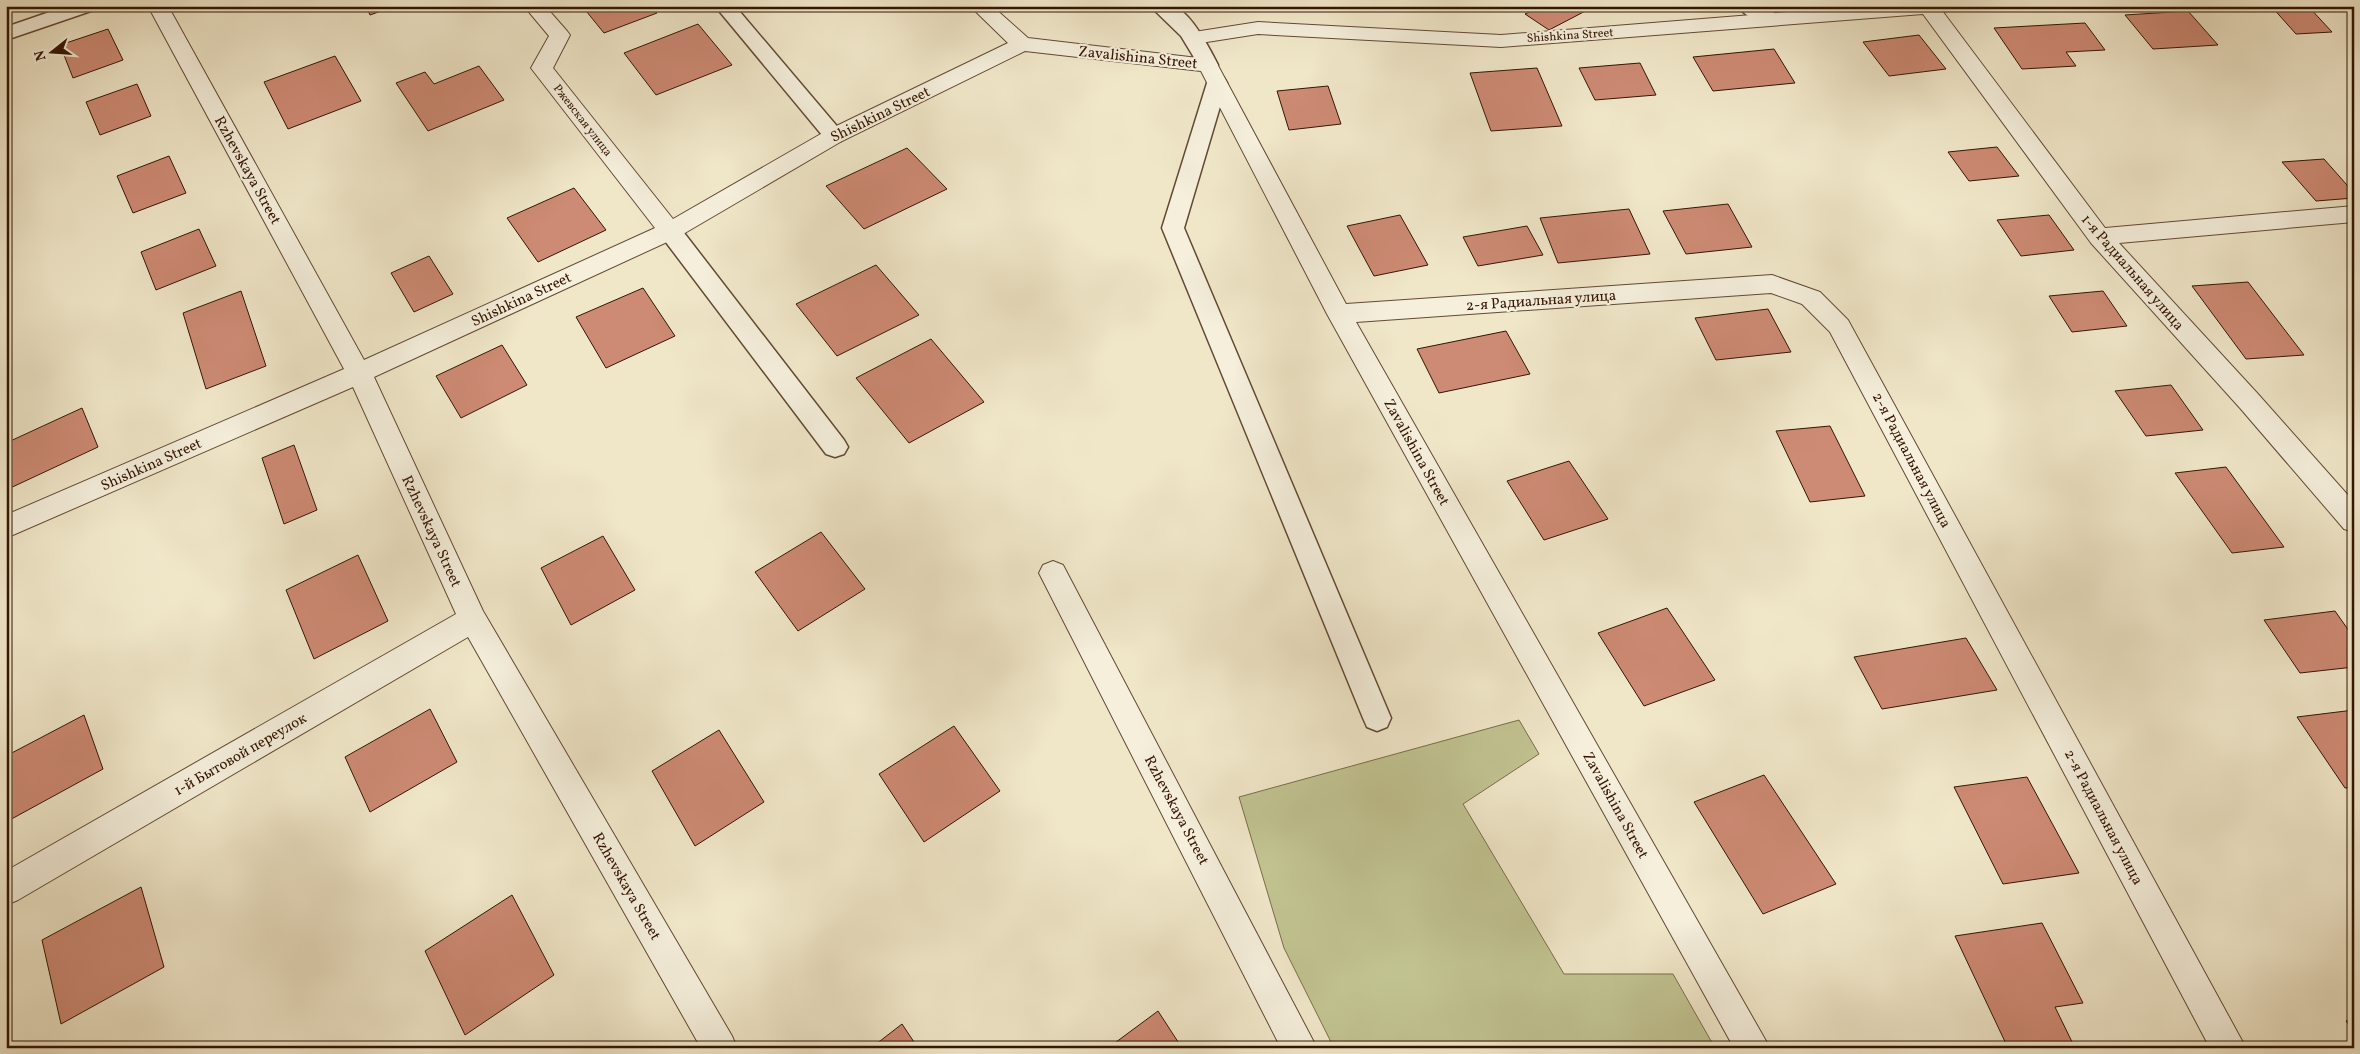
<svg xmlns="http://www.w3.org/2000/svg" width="2360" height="1054" font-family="Vollkorn,serif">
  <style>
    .green { fill: #c1c391; stroke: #7a6c4a }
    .building { fill: #cd8a74; stroke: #331502 }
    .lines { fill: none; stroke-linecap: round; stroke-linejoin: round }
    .service-casing { stroke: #624a34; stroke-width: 3 }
    .minor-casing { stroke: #624a34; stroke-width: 2 }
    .service { fill: #f5efdc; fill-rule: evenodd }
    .minor { fill: #f5efdc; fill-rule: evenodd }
    .labels { text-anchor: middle; stroke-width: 4.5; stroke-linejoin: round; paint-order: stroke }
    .far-street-label { font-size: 12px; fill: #331502; stroke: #f5efdc }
    .street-label { font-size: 15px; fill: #331502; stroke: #f5efdc }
  </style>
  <rect width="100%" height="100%" fill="#f0e7c9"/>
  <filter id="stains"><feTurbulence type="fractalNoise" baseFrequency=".004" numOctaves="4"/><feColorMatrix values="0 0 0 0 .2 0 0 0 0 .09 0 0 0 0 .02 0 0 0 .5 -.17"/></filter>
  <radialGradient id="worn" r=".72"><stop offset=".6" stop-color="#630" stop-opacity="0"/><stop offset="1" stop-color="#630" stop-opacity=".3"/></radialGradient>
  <!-- green -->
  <path class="green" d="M 1519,720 L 1539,754 L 1463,804 L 1564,974 L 1673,974 L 1715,1048 L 1334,1048 L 1284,948 L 1239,797 Z"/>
  <!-- building -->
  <path class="building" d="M 225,6 L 245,6 L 229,12 Z
    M 366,6 L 395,6 L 370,15 Z
    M 582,6 L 651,6 L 657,13 L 604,33 Z
    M 1535,6 L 1595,6 L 1549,30 L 1525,14 L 1538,8 Z
    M 2271,6 L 2308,6 L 2332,32 L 2296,34 Z
    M 2188,11 L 2218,45 L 2153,49 L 2125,15 Z
    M 2085,23 L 2105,50 L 2066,52 L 2076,66 L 2022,69 L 1994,28 Z
    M 698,24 L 732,65 L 656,95 L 624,53 Z
    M 108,29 L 123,60 L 73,78 L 60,45 Z
    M 1919,35 L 1946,69 L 1889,76 L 1863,42 Z
    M 1774,49 L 1795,83 L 1713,91 L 1693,57 Z
    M 335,56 L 361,101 L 288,129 L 264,82 Z
    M 1640,63 L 1656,95 L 1595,100 L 1579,68 Z
    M 479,66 L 504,100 L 428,131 L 396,83 L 425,72 L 434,84 Z
    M 1537,68 L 1562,126 L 1491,131 L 1470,73 Z
    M 137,84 L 151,116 L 100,135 L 86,102 Z
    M 1328,86 L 1341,124 L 1289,130 L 1277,91 Z
    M 1997,147 L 2019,176 L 1969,181 L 1948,152 Z
    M 907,148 L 947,189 L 864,229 L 826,186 Z
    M 169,156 L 186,193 L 133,213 L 117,176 Z
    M 2324,159 L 2354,193 L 2354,198 L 2316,201 L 2282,162 Z
    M 574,188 L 606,230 L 538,262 L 507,218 Z
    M 1728,204 L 1752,247 L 1686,254 L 1663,211 Z
    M 1629,209 L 1650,254 L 1558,263 L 1540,218 Z
    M 1400,215 L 1428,265 L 1374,276 L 1347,226 Z
    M 2049,215 L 2074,250 L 2021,256 L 1997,220 Z
    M 1527,226 L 1543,255 L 1478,266 L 1463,237 Z
    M 199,229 L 216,266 L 156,290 L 141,252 Z
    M 429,256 L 453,294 L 414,312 L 391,273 Z
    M 876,265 L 919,315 L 837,356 L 796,304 Z
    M 2248,282 L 2304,355 L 2246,359 L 2192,286 Z
    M 643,288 L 675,336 L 606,368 L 576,317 Z
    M 241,291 L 266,366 L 206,389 L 183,313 Z
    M 2103,291 L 2127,326 L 2072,332 L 2049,296 Z
    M 1768,309 L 1791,352 L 1716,360 L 1695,318 Z
    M 1506,331 L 1530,374 L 1439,393 L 1417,349 Z
    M 931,339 L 984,402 L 909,443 L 856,378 Z
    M 502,345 L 527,385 L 461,418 L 436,376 Z
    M 2171,385 L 2203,430 L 2146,436 L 2115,391 Z
    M 82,408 L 98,447 L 6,490 L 6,443 Z
    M 1830,426 L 1865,496 L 1810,502 L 1776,431 Z
    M 294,445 L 317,510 L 284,524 L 262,458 Z
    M 1569,461 L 1608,519 L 1544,540 L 1507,481 Z
    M 2226,467 L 2284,547 L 2232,553 L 2175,473 Z
    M 821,532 L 865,589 L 798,631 L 755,572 Z
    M 603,536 L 635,590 L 571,625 L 541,568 Z
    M 358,555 L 388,621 L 314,659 L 286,590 Z
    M 1667,608 L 1715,680 L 1644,706 L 1598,633 Z
    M 2335,611 L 2354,638 L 2354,667 L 2300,673 L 2264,620 Z
    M 1966,638 L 1997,690 L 1882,709 L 1854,657 Z
    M 430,709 L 457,762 L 370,812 L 345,757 Z
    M 2354,710 L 2354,787 L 2345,788 L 2297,717 Z
    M 84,715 L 103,769 L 6,822 L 6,756 Z
    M 954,726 L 1000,791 L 924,842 L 879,774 Z
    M 719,730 L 764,802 L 695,846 L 652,771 Z
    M 1764,775 L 1836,884 L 1763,914 L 1694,802 Z
    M 2027,777 L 2079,873 L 2003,884 L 1954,787 Z
    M 141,887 L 164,967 L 61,1024 L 42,940 Z
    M 512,895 L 554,975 L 465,1035 L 425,951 Z
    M 2042,923 L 2083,1003 L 2055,1007 L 2075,1048 L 2008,1048 L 1955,936 Z
    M 1158,1011 L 1182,1048 L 1108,1048 Z
    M 2354,1019 L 2354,1032 L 2346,1021 Z
    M 902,1024 L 918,1048 L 871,1048 Z"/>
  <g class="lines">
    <defs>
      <path id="service" d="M 67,6 L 96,6 L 94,10 L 6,40 L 6,27 Z
        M 715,6 L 735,6 L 841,131 L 844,136 L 841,141 L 834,143 L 827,141 Z
        M 1150,6 C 1156,6 1167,4 1173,6 C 1191,12 1210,49 1218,65 L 1215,69 L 1208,71 L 1201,69 L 1181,36 Z
        M 1738,6 C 1753,6 1771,5 1781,20 L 1778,24 C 1765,27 1745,17 1738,6 Z
        M 1217,77 L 1224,78 L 1227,83 L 1184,228 L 1391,718 L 1387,727 L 1377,731 L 1367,727 L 1363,718 L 1162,228 L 1207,83 L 1210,78 Z
        M 670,223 L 678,225 L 844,440 L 848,447 L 844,454 L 835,457 L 826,454 L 662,237 L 659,231 L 662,225 Z"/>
      <path id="minor" d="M 148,6 L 168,6 L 364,360 L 655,228 L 531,68 L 549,36 L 524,6 L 545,6 L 567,31 L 570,35 L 553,68 L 673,219 L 826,131 L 1008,43 L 970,6 L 992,6 L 1028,38 L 1215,60 L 1346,304 L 1772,275 L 1820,292 L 1848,320 L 2246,1048 L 2210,1048 L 1830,332 L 1802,304 L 1771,293 L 1356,322 L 1770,1048 L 1734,1048 L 1327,314 L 1201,71 L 1025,51 L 842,141 L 678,237 L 374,377 L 483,611 L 732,1036 L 737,1048 L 701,1048 L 468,637 L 18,900 L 6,905 L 6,871 L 456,614 L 353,387 L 6,538 L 6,515 L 344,369 Z
        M 1864,6 L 1956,6 L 1953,10 L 1943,12 L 2105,228 L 2354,206 L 2354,222 L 2119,243 L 2258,394 L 2354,502 L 2354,532 L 2344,529 L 2240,408 L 2091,243 L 1923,14 L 1501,47 L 1258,34 L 1194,44 L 1187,43 L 1184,38 L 1187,33 L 1194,32 L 1258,22 L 1501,35 Z
        M 1053,561 L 1063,565 L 1317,1048 L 1281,1048 L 1039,573 L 1043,565 Z"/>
    </defs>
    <!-- service casing -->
    <use href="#service" class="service-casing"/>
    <!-- minor casing -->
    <use href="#minor" class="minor-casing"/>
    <!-- service -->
    <use href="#service" class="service"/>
    <!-- minor -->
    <use href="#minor" class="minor"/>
  </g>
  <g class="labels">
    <!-- far-street labels -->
    <g class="far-street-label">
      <text transform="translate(1570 35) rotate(-4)" y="4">Shishkina Street</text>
      <text transform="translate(583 120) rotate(52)" y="4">Ржевская улица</text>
    </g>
    <!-- street labels -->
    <g class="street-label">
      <text transform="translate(1138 57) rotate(6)" y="5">Zavalishina Street</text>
      <text transform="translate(880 114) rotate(-26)" y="5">Shishkina Street</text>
      <text transform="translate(248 170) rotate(61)" y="5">Rzhevskaya Street</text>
      <text transform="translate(2133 272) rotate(49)" y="5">1-я Радиальная улица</text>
      <text transform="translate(521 299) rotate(-25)" y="5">Shishkina Street</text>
      <text transform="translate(1541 300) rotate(-4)" y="5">2-я Радиальная улица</text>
      <text transform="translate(1417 452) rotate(61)" y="5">Zavalishina Street</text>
      <text transform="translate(1912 460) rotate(62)" y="5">2-я Радиальная улица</text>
      <text transform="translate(151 464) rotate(-24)" y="5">Shishkina Street</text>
      <text transform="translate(432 531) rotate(65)" y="5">Rzhevskaya Street</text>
      <text transform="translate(240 754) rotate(-30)" y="5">1-й Бытовой переулок</text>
      <text transform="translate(1616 805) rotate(61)" y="5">Zavalishina Street</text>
      <text transform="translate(1177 810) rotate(62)" y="5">Rzhevskaya Street</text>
      <text transform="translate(2104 817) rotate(62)" y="5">2-я Радиальная улица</text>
      <text transform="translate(627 886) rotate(60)" y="5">Rzhevskaya Street</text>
    </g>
  </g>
  <!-- margin -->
  <rect width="2360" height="1054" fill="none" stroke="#f0e7c9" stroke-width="25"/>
  <rect x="8" y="8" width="2345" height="1039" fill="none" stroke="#331502" stroke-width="2.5"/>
  <rect x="12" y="12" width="2335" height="1029" fill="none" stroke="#331502"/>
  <!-- north arrow -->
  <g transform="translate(52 52) rotate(253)" stroke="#f5efdc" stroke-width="4" paint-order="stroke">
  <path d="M0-4L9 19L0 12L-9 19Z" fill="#331502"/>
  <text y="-8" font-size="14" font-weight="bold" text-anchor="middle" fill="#331502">N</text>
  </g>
  <rect width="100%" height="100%" filter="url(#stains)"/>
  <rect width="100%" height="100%" fill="url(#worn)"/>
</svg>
